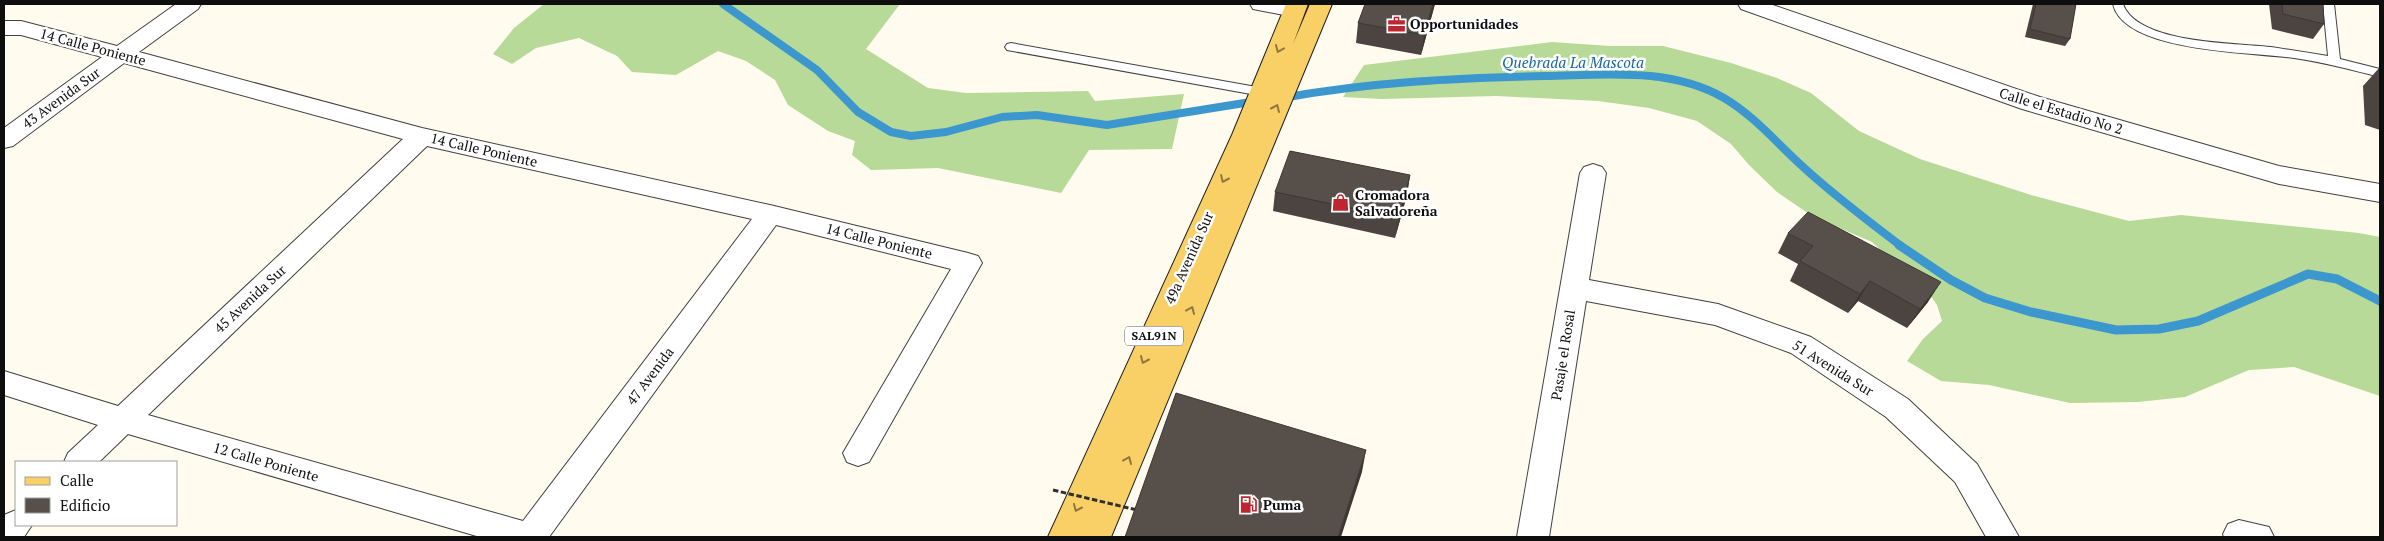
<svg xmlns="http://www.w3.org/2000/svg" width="2384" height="541" font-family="'PT Serif',serif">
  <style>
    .forest { fill: #b8da98 }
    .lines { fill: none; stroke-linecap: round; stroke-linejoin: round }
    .stream-far1 { stroke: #3b97cd; stroke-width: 8 }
    .stream { stroke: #3b97cd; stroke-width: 9 }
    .lane-casing { stroke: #414141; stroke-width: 2 }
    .street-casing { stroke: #414141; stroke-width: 2 }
    .primary-casing { stroke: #1f1f1f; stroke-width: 2 }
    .lane { fill: #fff; fill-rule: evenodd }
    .street { fill: #fff; fill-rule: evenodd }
    .primary { fill: #f8d066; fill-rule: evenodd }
    .path-bridge { stroke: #303030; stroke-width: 3; stroke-dasharray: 5.5 2.5; stroke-linecap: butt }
    .wall { fill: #4b4440 }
    .shaded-wall { fill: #3d3734 }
    .building { fill: #574f4a; stroke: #3d3734 }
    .oneway { stroke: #8f793e }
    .labels { text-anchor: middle; stroke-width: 5; stroke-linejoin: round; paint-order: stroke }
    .shield { fill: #fff; stroke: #565656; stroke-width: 1 }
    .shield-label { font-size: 12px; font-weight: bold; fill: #0e0e0e }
    .poi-label { font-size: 14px; font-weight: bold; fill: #0e0e0e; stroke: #fff; text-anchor: start }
    .street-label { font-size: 14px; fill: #0e0e0e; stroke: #fff }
    .water-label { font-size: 15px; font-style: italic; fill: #1768a1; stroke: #fff }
  </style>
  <rect width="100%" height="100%" fill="#fffbef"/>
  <!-- forest -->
  <path class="forest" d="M 544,4 L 900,4 L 866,49 L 928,88 L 966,93 L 1088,91 L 1095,101 L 1184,94 L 1172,149 L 1089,150 L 1061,193 L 938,168 L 871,170 L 852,155 L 855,141 L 828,131 L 788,105 L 775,80 L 746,61 L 718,51 L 676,75 L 632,72 L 617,56 L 579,38 L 536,48 L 512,64 L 493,54 L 514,28 Z
    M 1552,42 L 1610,46 L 1663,46 L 1731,63 L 1777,78 L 1811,93 L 1859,131 L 1920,159 L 2031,195 L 2129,221 L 2181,215 L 2359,233 L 2380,237 L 2380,396 L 2294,367 L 2249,370 L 2185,397 L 2138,402 L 2070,403 L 1989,385 L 1941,381 L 1907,361 L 1923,339 L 1942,321 L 1937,305 L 1921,282 L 1896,265 L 1872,242 L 1812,216 L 1777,192 L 1749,165 L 1731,144 L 1697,121 L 1649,108 L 1598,101 L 1496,96 L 1382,99 L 1343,97 L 1364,65 Z"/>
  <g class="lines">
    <!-- stream-far1 -->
    <path class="stream-far1" d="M 723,4 L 817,70 L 858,112 L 891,132 L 911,136 L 946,132 L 1002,117 L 1037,115 L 1107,125 L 1257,101
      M 1282,98 C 1370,82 1457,78 1546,76 C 1605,75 1670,67 1724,98 C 1753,115 1776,142 1801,165 C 1832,194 1867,220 1901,246"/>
    <!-- stream -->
    <path class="stream" d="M 1899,245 L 1951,280 L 1985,298 L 2031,312 L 2116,330 L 2159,329 L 2198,321 L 2308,274 L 2337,279 L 2380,301"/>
    <defs>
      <path id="lane" d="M 2113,4 L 2123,4 C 2137,44 2236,43 2271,47 C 2290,50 2309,53 2328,56 L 2323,4 L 2334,4 L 2340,59 L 2380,69 L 2380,77 C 2352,70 2324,62 2294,58 C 2254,52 2124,53 2113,4 Z
        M 1011,43 L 1262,88 L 1268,92 L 1262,96 L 1007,50 L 1005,47 L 1007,44 Z"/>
      <path id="street" d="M 176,4 L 201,4 L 198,9 L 139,52 L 422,128 L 770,205 L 968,253 L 978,256 L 982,263 L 869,462 L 858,466 L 847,462 L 843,453 L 951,269 L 776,225 L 549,537 L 480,537 L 128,434 L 99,462 L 64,462 L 68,453 L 98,425 L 4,395 L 4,371 L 118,406 L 403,139 L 124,63 L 13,146 L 4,148 L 4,128 L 102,57 L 21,35 L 4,35 L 4,21 L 21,21 L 117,46 ZM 427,146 L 752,219 L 523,521 L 148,415 Z
        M 1250,4 L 1297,4 L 1302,5 L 1305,10 L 1302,15 L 1294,17 L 1253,9 Z
        M 1738,4 L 1770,4 L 2040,97 L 2279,166 L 2380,184 L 2380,202 L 2279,184 L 2022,109 L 1741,9 Z
        M 1593,164 L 1602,167 L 1606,173 L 1589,280 L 1718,304 L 1811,337 L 1908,399 L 1977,464 L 2019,537 L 1986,537 L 1955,482 L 1886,417 L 1791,353 L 1715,325 L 1586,301 L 1549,537 L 1517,537 L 1580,173 L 1584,167 Z
        M 16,510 L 16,525 L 32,525 L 24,537 L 4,537 L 4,515 Z
        M 2239,520 L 2269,527 L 2274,537 L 2224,537 L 2223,534 L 2228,524 Z"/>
      <path id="primary" d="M 1286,4 L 1308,4 L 1293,44 L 1310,4 L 1332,4 L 1111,537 L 1048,537 L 1232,135 Z"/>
    </defs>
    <!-- lane casing -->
    <use href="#lane" class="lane-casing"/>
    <!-- street casing -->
    <use href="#street" class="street-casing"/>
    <!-- primary casing -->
    <use href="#primary" class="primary-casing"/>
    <!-- lane -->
    <use href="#lane" class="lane"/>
    <!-- street -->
    <use href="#street" class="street"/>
    <!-- primary -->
    <use href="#primary" class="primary"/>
    <!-- path-bridge -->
    <path class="path-bridge" d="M 1053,490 L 1137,510"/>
  </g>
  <!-- wall -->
  <path class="wall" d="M 1435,4 L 1421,55 L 1356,43 L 1358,23 Z
    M 2033,4 L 2076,4 L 2070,39 L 2065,46 L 2025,37 Z
    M 2269,4 L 2323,4 L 2324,24 L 2313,39 L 2272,29 Z
    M 2380,67 L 2380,130 L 2365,125 L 2363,86 Z
    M 1410,175 L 1407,195 L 1395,238 L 1273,211 L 1275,192 Z
    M 1788,233 L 1928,302 L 1907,328 L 1858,301 L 1848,313 L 1790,281 L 1798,264 L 1778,253 Z"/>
  <!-- shaded-wall -->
  <path class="shaded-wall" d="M 1433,4 L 1435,4 L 1421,55 L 1424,35 Z
    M 1410,175 L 1407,195 L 1395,238 L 1399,218 Z
    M 1870,281 L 1858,301 L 1848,313 L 1860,294 Z
    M 1941,282 L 1928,302 L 1907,328 L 1920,309 Z
    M 1366,450 L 1362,472 L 1341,537 L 1338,537 Z"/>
  <!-- building -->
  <path class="building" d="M 1365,4 L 1433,4 L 1424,35 L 1358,23 Z
    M 2036,4 L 2076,4 L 2070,39 L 2030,29 Z
    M 2282,4 L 2323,4 L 2324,24 L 2283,14 Z
    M 1290,151 L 1410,175 L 1399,218 L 1275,192 Z
    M 1808,212 L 1941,282 L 1920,309 L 1870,281 L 1860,294 L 1800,261 L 1813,246 L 1788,233 Z
    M 1176,393 L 1366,450 L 1338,537 L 1125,537 Z"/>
  <!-- one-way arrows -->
  <defs><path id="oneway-chevron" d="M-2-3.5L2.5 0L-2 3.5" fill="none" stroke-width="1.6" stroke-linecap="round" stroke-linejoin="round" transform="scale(1.25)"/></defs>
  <g class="oneway">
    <use href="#oneway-chevron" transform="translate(1279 49) rotate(112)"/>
    <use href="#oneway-chevron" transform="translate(1276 108) rotate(-66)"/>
    <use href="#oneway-chevron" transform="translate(1224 179) rotate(114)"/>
    <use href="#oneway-chevron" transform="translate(1191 310) rotate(-67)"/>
    <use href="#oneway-chevron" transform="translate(1144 360) rotate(114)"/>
    <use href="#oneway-chevron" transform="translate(1128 460) rotate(-67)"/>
    <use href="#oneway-chevron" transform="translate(1077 508) rotate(114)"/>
  </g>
  <!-- icons -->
  <defs>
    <symbol id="office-bare" viewBox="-9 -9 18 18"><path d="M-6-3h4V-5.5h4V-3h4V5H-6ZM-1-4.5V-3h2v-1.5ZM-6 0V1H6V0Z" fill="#bf2531" stroke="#fff" stroke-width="2.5" paint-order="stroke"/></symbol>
    <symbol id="shop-bare" viewBox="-9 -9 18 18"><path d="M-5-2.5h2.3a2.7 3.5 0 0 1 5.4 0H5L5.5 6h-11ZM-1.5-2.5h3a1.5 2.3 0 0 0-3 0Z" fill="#bf2531" stroke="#fff" stroke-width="2.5" paint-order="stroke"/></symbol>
    <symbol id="fuel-bare" viewBox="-9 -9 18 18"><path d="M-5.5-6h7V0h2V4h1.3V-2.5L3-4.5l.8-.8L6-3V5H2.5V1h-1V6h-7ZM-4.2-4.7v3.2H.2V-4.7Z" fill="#bf2531" stroke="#fff" stroke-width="2.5" paint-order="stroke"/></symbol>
  </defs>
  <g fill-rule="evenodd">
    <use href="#office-bare" x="1384" y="12" width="25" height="25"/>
    <use href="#shop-bare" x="1328" y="190" width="25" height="25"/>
    <use href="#fuel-bare" x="1236" y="492" width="25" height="25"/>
  </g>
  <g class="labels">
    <!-- shield labels -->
    <rect class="shield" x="1125" y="326.5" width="58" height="19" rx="4"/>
    <g class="shield-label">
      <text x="1154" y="340">SAL91N</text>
    </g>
    <!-- poi labels -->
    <g class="poi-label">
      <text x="1410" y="29">Opportunidades</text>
      <text x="1355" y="200">Cromadora<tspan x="1355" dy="16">Salvadoreña</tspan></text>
      <text x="1263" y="510">Puma</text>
    </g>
    <!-- street labels -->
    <g class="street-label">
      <text transform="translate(93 47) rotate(15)" y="5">14 Calle Poniente</text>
      <text transform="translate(61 98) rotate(-36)" y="5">43 Avenida Sur</text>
      <text transform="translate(2061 111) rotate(17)" y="5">Calle el Estadio No 2</text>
      <text transform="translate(484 150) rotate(13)" y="5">14 Calle Poniente</text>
      <text transform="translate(879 241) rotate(14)" y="5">14 Calle Poniente</text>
      <text transform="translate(1189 258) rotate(-66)" y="5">49a Avenida Sur</text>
      <text transform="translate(250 299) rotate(-43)" y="5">45 Avenida Sur</text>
      <text transform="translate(1563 355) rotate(-81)" y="5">Pasaje el Rosal</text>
      <text transform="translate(1833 368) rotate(32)" y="5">51 Avenida Sur</text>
      <text transform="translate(650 376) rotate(-53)" y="5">47 Avenida</text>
      <text transform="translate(266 462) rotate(16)" y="5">12 Calle Poniente</text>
    </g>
    <!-- water labels -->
    <g class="water-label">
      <text x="1573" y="68">Quebrada La Mascota</text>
    </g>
  </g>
  <!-- border -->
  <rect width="2384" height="541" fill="none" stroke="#0e0e0e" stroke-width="10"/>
  <!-- legend -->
  <rect x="15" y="461" width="162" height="65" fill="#ffffff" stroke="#9f9f9f"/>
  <rect x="25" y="477" width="25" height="8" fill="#f8d066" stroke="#9f9f9f"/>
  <text x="60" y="486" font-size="15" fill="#0e0e0e">Calle</text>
  <rect x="25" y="498" width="25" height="15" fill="#574f4a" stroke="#9f9f9f"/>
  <text x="60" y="511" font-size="15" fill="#0e0e0e">Edificio</text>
</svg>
